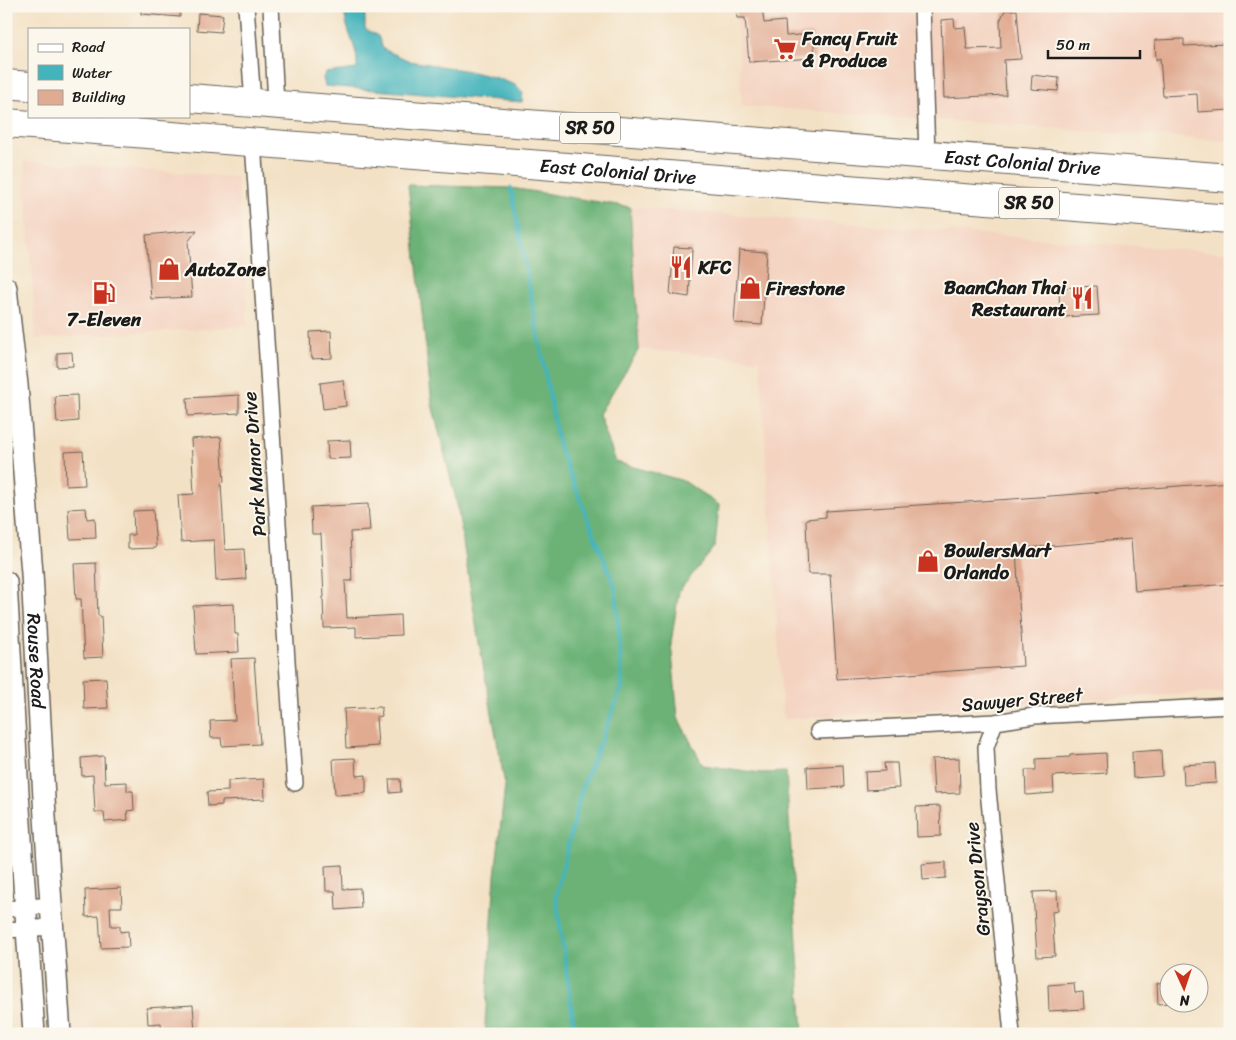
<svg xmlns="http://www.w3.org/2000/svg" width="1236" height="1040" font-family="Sriracha,sans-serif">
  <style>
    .built { fill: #f4d3c1 }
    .forest { fill: #6cb277; stroke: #44674a }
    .water { fill: #44b4bc; stroke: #30686c }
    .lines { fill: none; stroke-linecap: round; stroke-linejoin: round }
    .stream { stroke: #44b4bc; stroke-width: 4 }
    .building { fill: #e1ab92 }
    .street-casing { stroke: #676157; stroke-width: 18 }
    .secondary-casing { stroke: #676157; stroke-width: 24 }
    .highway-casing { stroke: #676157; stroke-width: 30 }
    .street { stroke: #fff; stroke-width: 15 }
    .secondary { stroke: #fff; stroke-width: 21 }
    .highway { stroke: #fff; stroke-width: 28 }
    .labels { text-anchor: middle; stroke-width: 4; stroke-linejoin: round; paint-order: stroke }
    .shield { fill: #fbf7ec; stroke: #5f5e5a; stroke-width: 1 }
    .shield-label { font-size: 18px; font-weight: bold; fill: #1c1c1c }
    .poi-label { font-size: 19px; font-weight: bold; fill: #1c1c1c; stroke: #fbf7ec; text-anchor: start }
    .street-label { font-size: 19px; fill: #1c1c1c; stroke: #fbf7ec }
  </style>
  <rect width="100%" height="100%" fill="#fbf7ec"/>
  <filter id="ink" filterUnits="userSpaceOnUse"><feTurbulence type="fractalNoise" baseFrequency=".02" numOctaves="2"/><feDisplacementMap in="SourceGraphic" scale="10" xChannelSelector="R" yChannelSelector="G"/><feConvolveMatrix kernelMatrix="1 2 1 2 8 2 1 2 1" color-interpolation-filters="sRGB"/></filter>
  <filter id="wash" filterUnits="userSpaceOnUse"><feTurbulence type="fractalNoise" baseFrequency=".0096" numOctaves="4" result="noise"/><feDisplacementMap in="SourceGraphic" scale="20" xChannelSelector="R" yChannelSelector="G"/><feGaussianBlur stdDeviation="1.12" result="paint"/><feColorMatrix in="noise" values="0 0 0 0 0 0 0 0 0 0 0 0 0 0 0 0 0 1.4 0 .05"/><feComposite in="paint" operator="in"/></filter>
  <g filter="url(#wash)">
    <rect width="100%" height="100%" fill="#f3e1c5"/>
    <!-- built -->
    <path class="built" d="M 736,6 L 906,6 L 907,14 L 1030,6 L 1230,6 L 1230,141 L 742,106 Z
      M 24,161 L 237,177 L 248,326 L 36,339 Z
      M 630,207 L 1230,253 L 1230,691 L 783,719 L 760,360 L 639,349 Z"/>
    <!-- forest -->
    <path class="forest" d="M 408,185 L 511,188 L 630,207 L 639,349 L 599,414 L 616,462 L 684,481 L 719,505 L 715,547 L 679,591 L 671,643 L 678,718 L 703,765 L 761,773 L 786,772 L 803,1034 L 486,1034 L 485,1023 L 495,876 L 505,785 L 478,637 L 457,504 L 432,404 Z"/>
    <!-- water -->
    <path class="water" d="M 345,6 L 365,6 L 365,29 L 378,36 L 383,49 L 410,61 L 469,71 L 497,78 L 515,85 L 523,92 L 522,102 L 325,86 L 323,78 L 325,73 L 357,69 C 357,64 357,58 356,53 C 352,38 343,22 345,6 Z"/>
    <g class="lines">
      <!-- stream -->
      <path class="stream" d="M 511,188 L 559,447 L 616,589 L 622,687 L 582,788 L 556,895 L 573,1019 L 577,1034"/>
    </g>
    <g id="blocks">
      <!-- building -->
      <path class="building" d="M 141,6 L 180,6 L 180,17 L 141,14 Z
        M 736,6 L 762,6 L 764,23 L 785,21 L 786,36 L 813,34 L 815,58 L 749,62 L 745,18 L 737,18 Z
        M 1005,10 L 1017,10 L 1021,59 L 1004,60 L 1006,95 L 944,98 L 941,20 L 954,19 L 955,28 L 965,27 L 967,49 L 1001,48 L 1000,21 Z
        M 198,13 L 223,15 L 221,32 L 197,30 Z
        M 1184,39 L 1184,46 L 1226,44 L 1230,88 L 1230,110 L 1198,112 L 1197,94 L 1163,96 L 1160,58 L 1156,60 L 1155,40 Z
        M 1032,75 L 1059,78 L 1058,91 L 1031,89 Z
        M 197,230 L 188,242 L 192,297 L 151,299 L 146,235 Z
        M 674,247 L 692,248 L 689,297 L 670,294 Z
        M 739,250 L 767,252 L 762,325 L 734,323 Z
        M 1097,286 L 1099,315 L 1060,317 L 1059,288 Z
        M 331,331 L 332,358 L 311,359 L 310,332 Z
        M 72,352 L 73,366 L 57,367 L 57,353 Z
        M 343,380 L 346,406 L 323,409 L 320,383 Z
        M 77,395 L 78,421 L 57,423 L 55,396 Z
        M 239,395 L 239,413 L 188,416 L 187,398 Z
        M 221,437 L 224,482 L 221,483 L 225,550 L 244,549 L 246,579 L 216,581 L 214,540 L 181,542 L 178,495 L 194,494 L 191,439 Z
        M 350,440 L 351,458 L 328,459 L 327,441 Z
        M 83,451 L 85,485 L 66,486 L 65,452 Z
        M 1230,482 L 1230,532 L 1229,532 L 1230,584 L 1135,591 L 1131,539 L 1016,549 L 1023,666 L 837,679 L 830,574 L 808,574 L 806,519 L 826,517 L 826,511 L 1012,499 Z
        M 368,504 L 370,531 L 350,532 L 352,581 L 345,581 L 347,618 L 400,615 L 401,635 L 356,637 L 356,627 L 324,628 L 323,597 L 324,597 L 321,534 L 312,534 L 311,507 Z
        M 86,508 L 87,519 L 95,518 L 96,538 L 70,539 L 68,509 Z
        M 153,510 L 156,548 L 128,549 L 128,535 L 134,535 L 133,511 Z
        M 96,563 L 98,616 L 101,616 L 103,657 L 84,658 L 81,599 L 76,599 L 74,564 Z
        M 234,604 L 235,634 L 238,634 L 239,652 L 196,654 L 193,606 Z
        M 254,658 L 260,744 L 222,746 L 221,738 L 211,738 L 210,721 L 235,720 L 231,659 Z
        M 106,678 L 108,708 L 84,709 L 83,679 Z
        M 381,707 L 382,716 L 376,717 L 378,746 L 346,748 L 344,709 Z
        M 1161,750 L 1162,776 L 1133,778 L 1132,752 Z
        M 1106,753 L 1107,773 L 1053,776 L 1054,793 L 1026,795 L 1025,770 L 1036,770 L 1036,759 L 1070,757 L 1070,755 Z
        M 104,756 L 105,783 L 127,782 L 127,791 L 133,791 L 134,810 L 127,811 L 128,820 L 105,822 L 104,812 L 95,812 L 93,775 L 82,776 L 81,758 Z
        M 355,758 L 356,776 L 366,775 L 366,793 L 335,795 L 333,759 Z
        M 959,758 L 960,793 L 934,794 L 932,759 Z
        M 884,763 L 897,763 L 899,788 L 866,790 L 865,772 L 885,771 Z
        M 1215,763 L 1216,783 L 1184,785 L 1183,765 Z
        M 843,765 L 844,787 L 808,789 L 807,767 Z
        M 264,779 L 265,799 L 222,801 L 222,805 L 208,806 L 207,792 L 228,791 L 228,781 Z
        M 389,779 L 400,779 L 401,792 L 390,793 Z
        M 940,806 L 941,836 L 917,837 L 916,807 Z
        M 946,862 L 946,878 L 923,880 L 922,864 Z
        M 342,865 L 343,889 L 360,888 L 361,908 L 336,910 L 335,891 L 326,891 L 325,866 Z
        M 121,888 L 122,907 L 110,907 L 111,926 L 120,926 L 120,932 L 128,931 L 129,947 L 101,948 L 99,916 L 86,917 L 85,890 Z
        M 1057,891 L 1058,911 L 1052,912 L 1055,956 L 1037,957 L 1033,892 Z
        M 1168,982 L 1168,1003 L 1158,1004 L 1157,983 Z
        M 1074,983 L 1075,993 L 1083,992 L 1084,1009 L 1049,1011 L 1048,985 Z
        M 193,1005 L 195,1032 L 162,1034 L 161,1023 L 148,1024 L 147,1008 Z"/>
    </g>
  </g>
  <g filter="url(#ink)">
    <use href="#blocks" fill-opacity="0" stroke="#676157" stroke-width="1"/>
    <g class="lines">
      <defs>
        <path id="street" d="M 246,6 L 253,103
          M 271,6 L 276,105
          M 922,6 L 927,154
          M 253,142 L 295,783
          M 995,722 L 986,747 L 988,790 L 1012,1034
          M 818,731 L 995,722 L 1034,716 L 1230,706
          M 6,909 L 51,905
          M 6,930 L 52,927"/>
        <g id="secondary">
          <path id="s1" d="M 6,288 L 17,385 L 32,573 L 45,817 L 60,1034"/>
          <path d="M 6,582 L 18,793 L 34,1034"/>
        </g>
        <g id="highway">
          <path d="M 6,84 L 29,86"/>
          <path id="s2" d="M 189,98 L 1230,178"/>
          <path id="s3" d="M 6,123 L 1230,219"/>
        </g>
      </defs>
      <!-- street casing -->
      <use href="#street" class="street-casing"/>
      <!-- secondary casing -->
      <use href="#secondary" class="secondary-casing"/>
      <!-- highway casing -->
      <use href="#highway" class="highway-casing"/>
      <!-- street -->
      <use href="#street" class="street"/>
      <!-- secondary -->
      <use href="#secondary" class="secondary"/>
      <!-- highway -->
      <use href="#highway" class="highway"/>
    </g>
  </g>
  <!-- icons -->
  <defs>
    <symbol id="supermarket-bare" viewBox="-9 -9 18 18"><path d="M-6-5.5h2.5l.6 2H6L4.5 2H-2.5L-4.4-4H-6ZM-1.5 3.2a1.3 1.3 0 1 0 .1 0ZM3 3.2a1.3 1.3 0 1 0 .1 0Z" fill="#c8321e" stroke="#fbf7ec" stroke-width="2.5" paint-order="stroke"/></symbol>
    <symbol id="restaurant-bare" viewBox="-9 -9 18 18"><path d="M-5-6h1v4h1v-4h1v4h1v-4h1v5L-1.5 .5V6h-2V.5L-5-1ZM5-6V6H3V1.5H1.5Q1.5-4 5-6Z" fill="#c8321e" stroke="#fbf7ec" stroke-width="2.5" paint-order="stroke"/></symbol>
    <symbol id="shop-bare" viewBox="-9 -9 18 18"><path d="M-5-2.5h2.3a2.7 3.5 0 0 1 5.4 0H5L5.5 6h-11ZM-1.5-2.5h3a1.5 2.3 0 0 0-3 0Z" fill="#c8321e" stroke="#fbf7ec" stroke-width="2.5" paint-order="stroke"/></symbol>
    <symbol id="fuel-bare" viewBox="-9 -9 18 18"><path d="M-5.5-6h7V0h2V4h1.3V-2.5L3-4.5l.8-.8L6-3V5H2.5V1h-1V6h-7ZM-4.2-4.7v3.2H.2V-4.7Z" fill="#c8321e" stroke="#fbf7ec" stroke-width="2.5" paint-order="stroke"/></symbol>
  </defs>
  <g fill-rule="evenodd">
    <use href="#supermarket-bare" x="769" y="33" width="32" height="32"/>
    <use href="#restaurant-bare" x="665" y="251" width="32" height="32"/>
    <use href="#shop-bare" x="153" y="253" width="32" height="32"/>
    <use href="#shop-bare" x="734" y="272" width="32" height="32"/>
    <use href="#fuel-bare" x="88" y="277" width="32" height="32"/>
    <use href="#restaurant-bare" x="1066" y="282" width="32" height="32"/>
    <use href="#shop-bare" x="912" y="545" width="32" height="32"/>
  </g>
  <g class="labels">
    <!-- shield labels -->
    <g class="shield">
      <rect x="560" y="112.5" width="60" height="31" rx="4"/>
      <rect x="999" y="187.5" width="60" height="31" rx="4"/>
    </g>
    <g class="shield-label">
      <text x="590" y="134">SR 50</text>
      <text x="1029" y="209">SR 50</text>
    </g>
    <!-- poi labels -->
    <g class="poi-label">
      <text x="802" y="45">Fancy Fruit<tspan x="802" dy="22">&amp; Produce</tspan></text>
      <text x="698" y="274">KFC</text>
      <text x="185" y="276">AutoZone</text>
      <text x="1066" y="294" text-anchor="end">BaanChan Thai<tspan x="1066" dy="22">Restaurant</tspan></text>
      <text x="766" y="295">Firestone</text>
      <text x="104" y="326" text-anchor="middle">7-Eleven</text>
      <text x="944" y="557">BowlersMart<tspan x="944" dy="22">Orlando</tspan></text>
    </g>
    <!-- street labels -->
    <g class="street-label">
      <text dy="7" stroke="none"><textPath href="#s2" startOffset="836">East Colonial Drive</textPath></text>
      <text dy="7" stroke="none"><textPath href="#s3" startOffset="614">East Colonial Drive</textPath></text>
      <text transform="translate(254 464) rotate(-94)" y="7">Park Manor Drive</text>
      <text dy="7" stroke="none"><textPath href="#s1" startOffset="374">Rouse Road</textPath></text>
      <text transform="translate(1022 699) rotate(-5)" y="7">Sawyer Street</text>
      <text transform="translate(977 879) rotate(-96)" y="7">Grayson Drive</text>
    </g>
  </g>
  <!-- margin -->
  <rect width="1236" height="1040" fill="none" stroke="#fbf7ec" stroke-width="25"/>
  <!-- legend -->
  <rect x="28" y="28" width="162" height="90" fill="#fbf7ec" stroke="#a29f99"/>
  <rect x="38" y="44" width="25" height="8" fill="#ffffff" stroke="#a29f99"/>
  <text x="72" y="52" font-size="15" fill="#1c1c1c">Road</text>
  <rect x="38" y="65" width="25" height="15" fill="#44b4bc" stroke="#a29f99"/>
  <text x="72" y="78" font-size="15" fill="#1c1c1c">Water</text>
  <rect x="38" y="90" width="25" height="15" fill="#e1ab92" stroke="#a29f99"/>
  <text x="72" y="102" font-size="15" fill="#1c1c1c">Building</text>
  <!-- north arrow -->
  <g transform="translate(1184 988) rotate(177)"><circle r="24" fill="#fbf7ec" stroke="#a29f99"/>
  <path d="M0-4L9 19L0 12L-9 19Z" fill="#c8321e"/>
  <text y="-8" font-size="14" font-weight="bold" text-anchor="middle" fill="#1c1c1c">N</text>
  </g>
  <!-- scale -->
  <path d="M1048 50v8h92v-8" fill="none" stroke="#1c1c1c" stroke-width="2.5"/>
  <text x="1056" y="50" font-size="15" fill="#1c1c1c" stroke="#fbf7ec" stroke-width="4" paint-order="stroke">50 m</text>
</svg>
